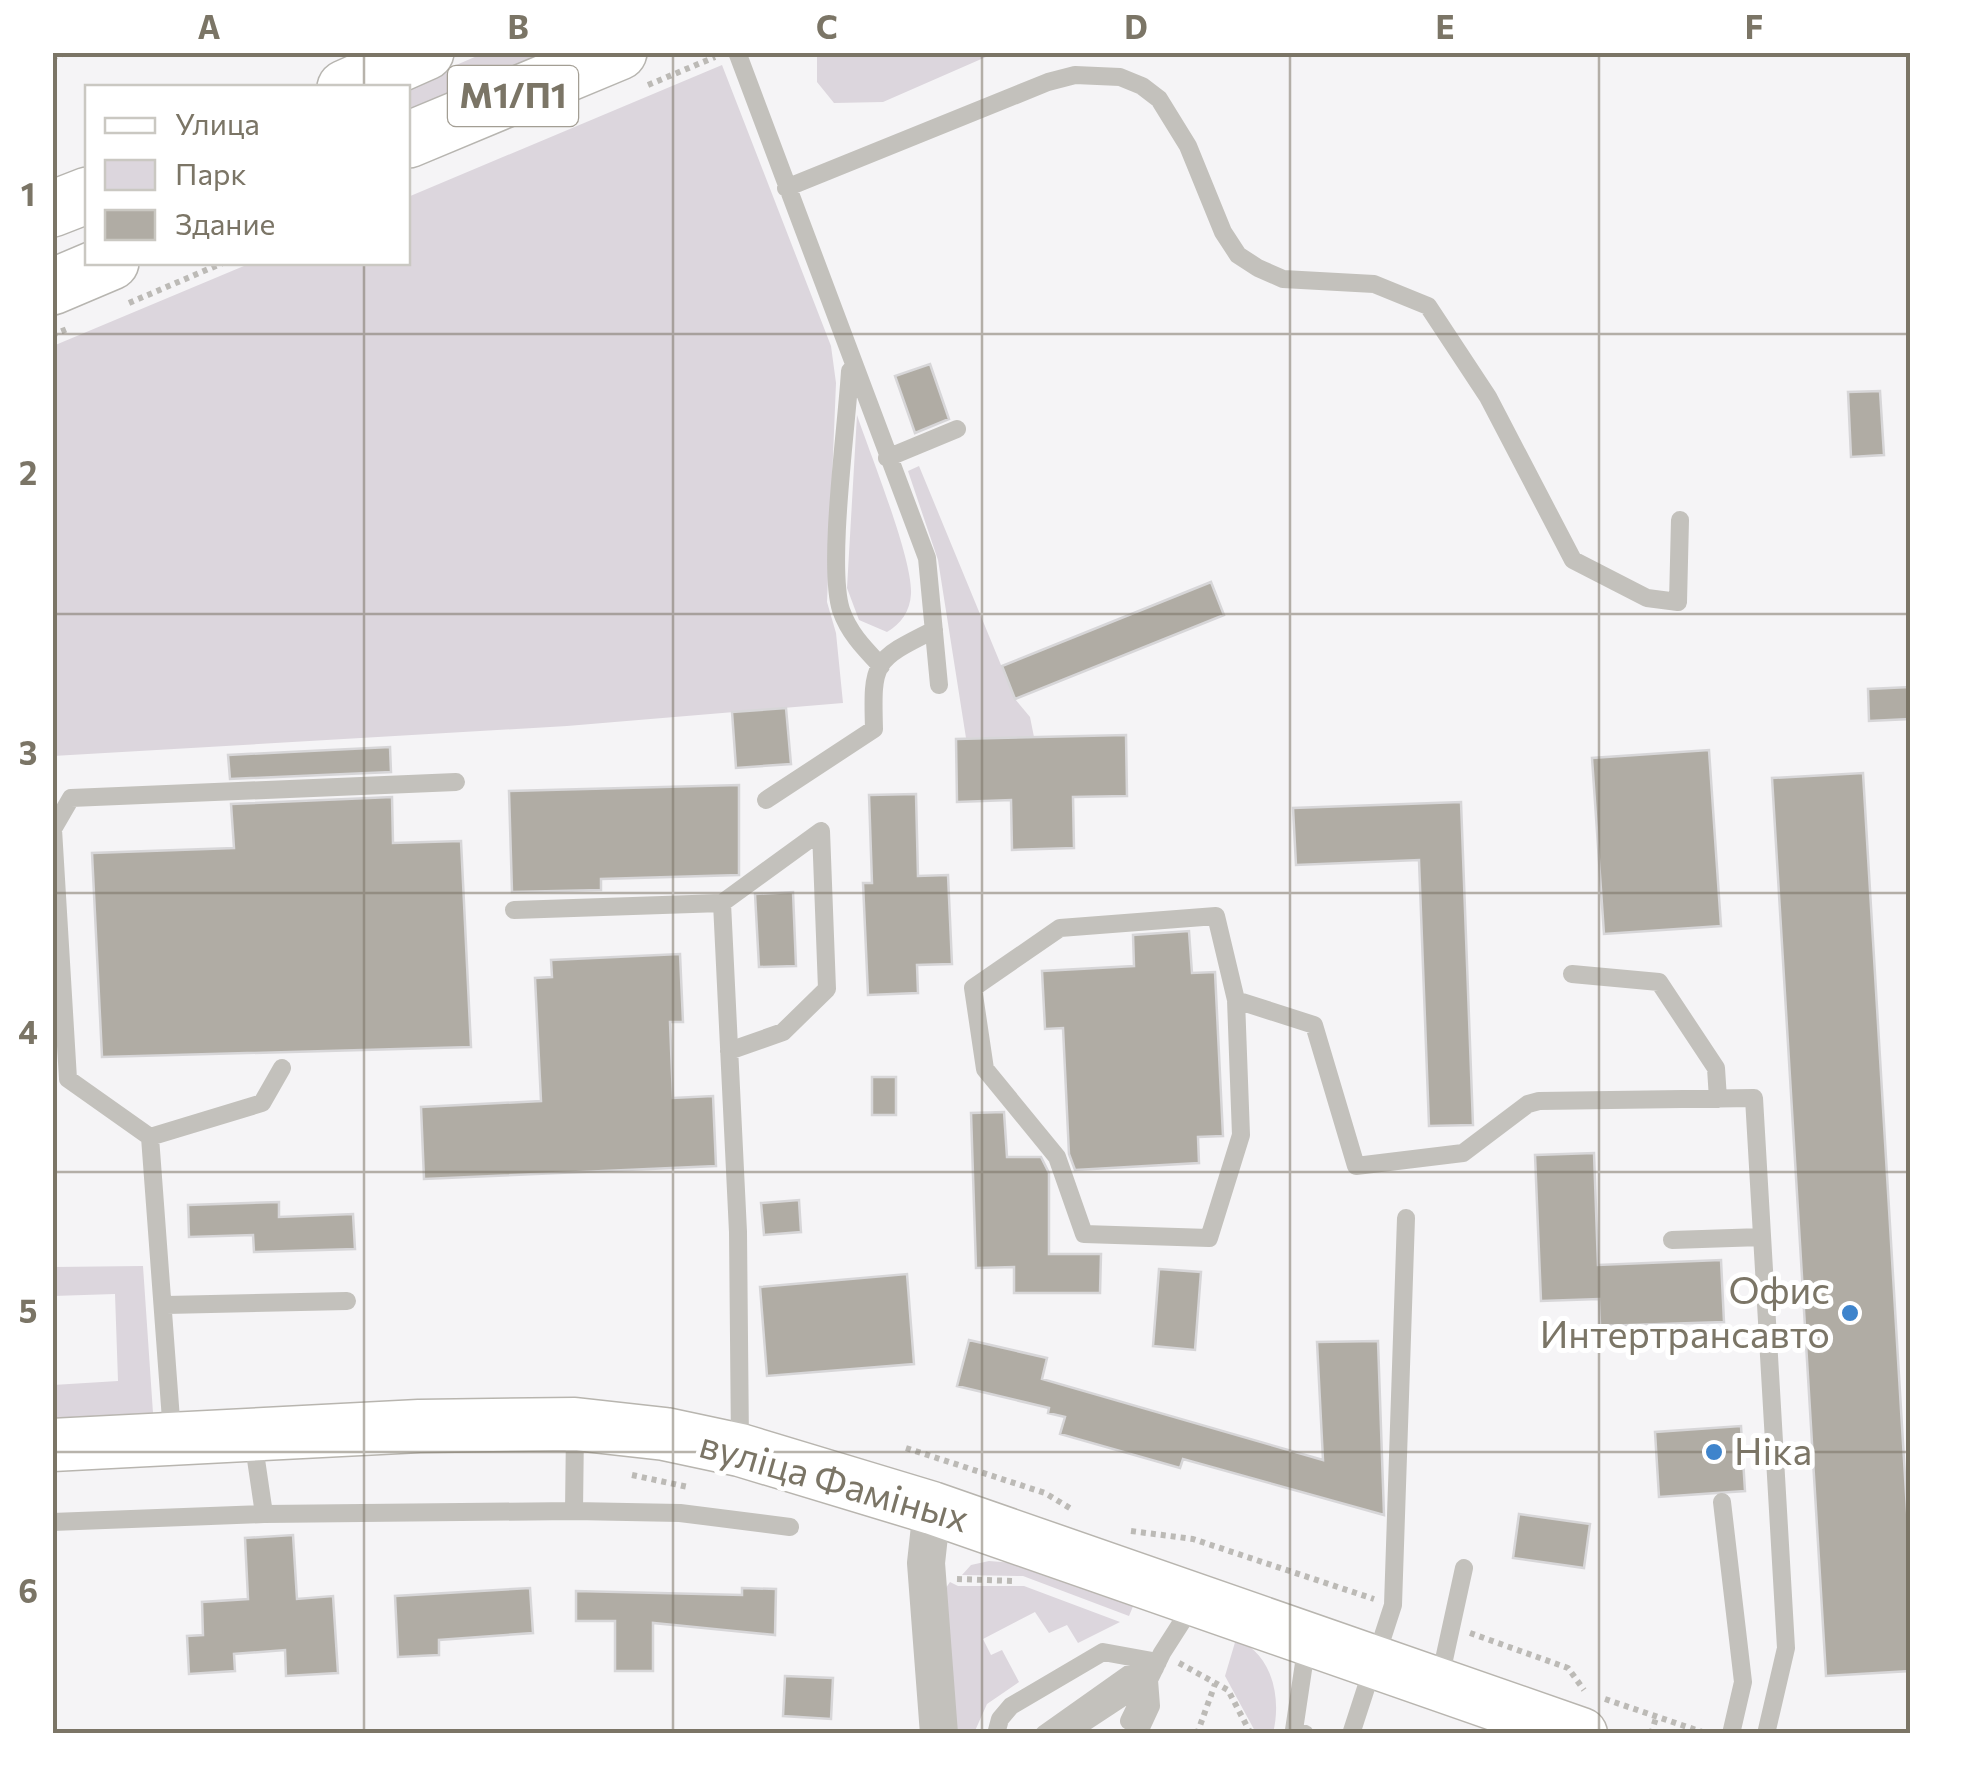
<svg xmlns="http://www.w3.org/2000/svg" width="1963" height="1786" font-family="Commissioner,sans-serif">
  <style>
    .green { fill: #dcd6dd }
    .building { fill: #b0aca4; stroke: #d7d6d8; stroke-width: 2.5 }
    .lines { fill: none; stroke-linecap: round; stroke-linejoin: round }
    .secondary-casing { stroke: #b8b5af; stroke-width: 55 }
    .primary-casing { stroke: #b7b5b0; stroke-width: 58 }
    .path { stroke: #bcbab6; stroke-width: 6; stroke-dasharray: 5 5; stroke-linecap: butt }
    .lane { stroke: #c3c1bc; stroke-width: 18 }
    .street { stroke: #c3c1bc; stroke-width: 38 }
    .secondary { stroke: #fff; stroke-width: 52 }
    .primary { stroke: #fff; stroke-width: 55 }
    .grid { fill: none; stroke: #7b7566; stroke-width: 2.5; stroke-opacity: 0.55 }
    .poi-dot { fill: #3e84cc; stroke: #fff; stroke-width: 4 }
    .labels { text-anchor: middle; stroke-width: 10; stroke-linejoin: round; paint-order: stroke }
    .shield { fill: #fff; stroke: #a39e94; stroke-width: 2.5 }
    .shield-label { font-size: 35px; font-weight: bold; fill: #7b7566 }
    .poi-label { font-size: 38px; fill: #7b7566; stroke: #fff; text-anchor: end }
    .street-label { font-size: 38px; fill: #7b7566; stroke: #fff }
    .neatline { fill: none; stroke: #7b7566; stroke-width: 4 }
    .grid-label { font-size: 32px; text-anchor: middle; font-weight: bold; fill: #7b7566 }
  </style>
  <rect width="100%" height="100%" fill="#f5f4f6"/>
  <!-- green -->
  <path class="green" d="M 484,53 L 563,53 L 408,121 L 408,88 L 403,88 Z
    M 817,53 L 817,52 L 995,53 L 883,102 L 834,103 L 817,82 Z
    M 722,65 L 831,346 L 836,383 L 827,602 L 836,633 L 843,703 L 567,726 L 53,756 L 53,346 L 251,263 L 408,262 L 408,197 Z
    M 857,415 C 870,454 913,559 911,594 C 910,611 901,624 887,632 L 859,620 L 847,588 Z
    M 919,466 L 1015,699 L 1030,717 L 1034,737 L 966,738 L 938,560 L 908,471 Z
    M 53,1256 L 54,1267 L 143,1266 L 153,1413 L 53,1418 L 53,1385 L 118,1381 L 115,1294 L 53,1296 Z
    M 989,1561 L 1014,1563 L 1134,1604 L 1129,1616 L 1023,1576 L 962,1575 L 971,1565 Z
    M 950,1582 L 958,1586 L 1024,1586 L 1120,1622 L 1078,1643 L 1067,1625 L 1049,1633 L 1035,1612 L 983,1639 L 991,1655 L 1002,1650 L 1019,1682 L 987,1704 L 974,1733 L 951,1733 L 941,1595 Z
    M 1236,1639 C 1272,1653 1282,1698 1273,1733 L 1256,1733 L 1225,1676 Z"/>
  <!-- building -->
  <path class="building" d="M 930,364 L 949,419 L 915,433 L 895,376 Z
    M 1880,391 L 1884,455 L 1851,457 L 1848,392 Z
    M 1211,582 L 1224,615 L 1015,699 L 1002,666 Z
    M 1910,687 L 1910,719 L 1869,721 L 1868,689 Z
    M 786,708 L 791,764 L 736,768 L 732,712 Z
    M 1126,735 L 1127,796 L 1073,797 L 1074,848 L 1012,850 L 1011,800 L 957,802 L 956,739 Z
    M 390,747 L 391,772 L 230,779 L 228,755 Z
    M 1709,750 L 1721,926 L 1604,934 L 1592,758 Z
    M 1863,773 L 1910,1560 L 1910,1671 L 1826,1676 L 1772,778 Z
    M 739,785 L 739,875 L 601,879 L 601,890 L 512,892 L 509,791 Z
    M 916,794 L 918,876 L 948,875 L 952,964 L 917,965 L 918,993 L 868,995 L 863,883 L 872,883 L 869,795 Z
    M 392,797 L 393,843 L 461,841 L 471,1047 L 102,1057 L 92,853 L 234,848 L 231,804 Z
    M 1461,802 L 1473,1125 L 1429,1126 L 1419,860 L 1296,865 L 1293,808 Z
    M 793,892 L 796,966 L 759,967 L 755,894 Z
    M 1189,931 L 1192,973 L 1215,972 L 1223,1136 L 1198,1137 L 1199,1163 L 1075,1170 L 1069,1154 L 1063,1028 L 1045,1029 L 1042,971 L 1134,966 L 1133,935 Z
    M 680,954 L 683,1022 L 670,1022 L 673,1098 L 713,1096 L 716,1166 L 424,1179 L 421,1107 L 541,1101 L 535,978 L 552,977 L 551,960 Z
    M 872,1077 L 896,1077 L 896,1115 L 872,1115 Z
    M 1004,1112 L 1007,1157 L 1041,1157 L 1049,1173 L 1049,1254 L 1101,1254 L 1100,1293 L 1014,1293 L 1014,1267 L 976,1268 L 971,1113 Z
    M 1594,1153 L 1598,1265 L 1721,1260 L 1724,1322 L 1600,1326 L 1599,1299 L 1541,1301 L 1535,1155 Z
    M 799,1200 L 801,1232 L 764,1235 L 761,1203 Z
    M 279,1202 L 279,1217 L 353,1214 L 355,1249 L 254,1252 L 253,1235 L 189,1237 L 188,1205 Z
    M 1159,1269 L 1201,1272 L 1195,1350 L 1153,1346 Z
    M 907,1274 L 914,1364 L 767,1376 L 760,1287 Z
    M 969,1340 L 1047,1358 L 1042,1379 L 1323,1460 L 1317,1342 L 1378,1341 L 1384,1515 L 1183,1459 L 1180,1468 L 1060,1434 L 1065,1417 L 1048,1413 L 1049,1408 L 957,1386 Z
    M 1741,1426 L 1745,1491 L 1659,1497 L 1655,1432 Z
    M 1519,1514 L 1590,1524 L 1584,1568 L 1513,1558 Z
    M 293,1535 L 297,1599 L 333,1596 L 338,1673 L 286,1676 L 285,1650 L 234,1654 L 235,1671 L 189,1674 L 187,1636 L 203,1635 L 202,1602 L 248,1599 L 245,1538 Z
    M 530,1588 L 533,1633 L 439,1640 L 439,1655 L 398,1657 L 395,1596 Z
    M 742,1588 L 776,1589 L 775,1635 L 653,1623 L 653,1671 L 615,1671 L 615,1621 L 576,1621 L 576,1591 L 742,1595 Z
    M 785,1676 L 833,1678 L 831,1719 L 783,1716 Z"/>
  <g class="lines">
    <defs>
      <path id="secondary" d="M 52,1445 L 419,1426 L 575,1424 L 665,1434 L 740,1450 L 932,1508 L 1581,1734"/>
      <path id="primary" d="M 345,88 L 426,52
        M 408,140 L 619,52
        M 52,209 L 88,195
        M 52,287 L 111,262"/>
    </defs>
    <!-- secondary casing -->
    <use href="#secondary" class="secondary-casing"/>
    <!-- primary casing -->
    <use href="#primary" class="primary-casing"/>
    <!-- path -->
    <path class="path" d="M 52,58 L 68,52
      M 648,85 L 715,57
      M 129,303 L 225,262
      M 52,335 L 67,329
      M 906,1448 L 1045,1493 L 1073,1510
      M 632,1475 L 688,1487
      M 1131,1531 L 1193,1539 L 1374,1599
      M 957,1579 L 1014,1581
      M 1470,1633 L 1568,1668 L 1584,1690
      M 1179,1663 L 1228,1690 L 1251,1734
      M 1605,1699 L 1708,1734
      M 1197,1734 L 1215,1684
      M 1651,1734 L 1656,1718"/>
    <!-- lane -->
    <path class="lane" d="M 737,52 L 927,558 L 939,685
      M 786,188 L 1048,82 L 1075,75 L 1120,77 L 1142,86 L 1159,99 L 1188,146 L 1223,232 L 1238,255 L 1258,268 L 1283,279 L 1374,284 L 1428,306 L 1488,397 L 1573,560 L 1647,598 L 1678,602 L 1680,520
      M 850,371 C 847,425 827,565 841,610 C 849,633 864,648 881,666
      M 887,458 L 957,429
      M 766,800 L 874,729 C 872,662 873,660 934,630
      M 722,903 L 821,831 L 827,989 L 783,1032 L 729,1051
      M 514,910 L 722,903 L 738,1232 L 740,1444
      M 1572,974 L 1659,982 L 1716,1068 L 1718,1099
      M 1236,1000 L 1241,1135 L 1209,1238 L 1084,1234 L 1057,1157 L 985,1069 L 973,988 L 1060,928 L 1216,916 L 1236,1000 L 1314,1025 L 1356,1166 L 1463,1153 L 1528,1104 L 1539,1101 L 1754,1098 L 1786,1648 L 1766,1734
      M 150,1137 L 262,1103 L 282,1068
      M 1672,1240 L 1762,1237
      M 166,1305 L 347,1301
      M 172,1433 L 150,1137 L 68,1079 L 53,829 L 71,798 L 456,782
      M 253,1439 L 264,1514 L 574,1511 L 575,1429
      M 1722,1502 L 1743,1682 L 1731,1734
      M 574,1511 L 680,1513 L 790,1527
      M 52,1522 L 264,1514
      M 1440,1678 L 1464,1568
      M 1129,1721 L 1162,1653 L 1194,1603
      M 996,1734 L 1000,1719 L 1011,1706 L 1103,1652 L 1158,1662
      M 1044,1734 L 1133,1671 L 1155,1668
      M 1067,1734 L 1146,1682
      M 1138,1734 L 1151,1706 L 1149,1680
      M 1305,1734 L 1294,1730 L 1307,1643
      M 1351,1734 L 1393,1605 L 1406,1218"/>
    <!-- street -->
    <path class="street" d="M 932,1508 L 926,1563 L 939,1734"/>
    <!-- secondary -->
    <use href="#secondary" class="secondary"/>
    <!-- primary -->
    <use href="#primary" class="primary"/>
  </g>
  <!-- grid -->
  <path class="grid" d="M 364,52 L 364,88M 673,52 L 673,1734M 982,52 L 982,1734M 1290,52 L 1290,1734M 1599,52 L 1599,1734M 364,262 L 364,1734M 52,334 L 1910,334M 52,614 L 1910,614M 52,893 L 1910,893M 52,1172 L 1910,1172M 52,1452 L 1910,1452"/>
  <!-- markers -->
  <g class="poi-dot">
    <circle cx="1850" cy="1313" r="10"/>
    <circle cx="1714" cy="1452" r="10"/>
  </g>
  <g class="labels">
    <!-- shield labels -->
    <rect class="shield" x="448" y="66" width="130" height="60" rx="8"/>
    <g class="shield-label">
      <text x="513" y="108">М1/П1</text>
    </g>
    <!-- poi labels -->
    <g class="poi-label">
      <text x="1830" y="1304">Офис<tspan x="1830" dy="44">Интертрансавто</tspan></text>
      <text x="1734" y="1465" text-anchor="start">Ніка</text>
    </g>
    <!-- street labels -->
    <g class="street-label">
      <text transform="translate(834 1482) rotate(16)" y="13">вуліца Фаміных</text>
    </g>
  </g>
  <!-- border -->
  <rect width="1963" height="1786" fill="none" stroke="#ffffff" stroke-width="110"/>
  <!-- legend -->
  <rect x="85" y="85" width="325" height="180" fill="#ffffff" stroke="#cac8c2" stroke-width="2.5"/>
  <rect x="105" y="118" width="50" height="15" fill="#ffffff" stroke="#cac8c2" stroke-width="2.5"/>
  <text x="175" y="135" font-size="30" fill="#7b7566">Улица</text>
  <rect x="105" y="160" width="50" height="30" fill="#dcd6dd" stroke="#cac8c2" stroke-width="2.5"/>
  <text x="175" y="185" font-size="30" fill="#7b7566">Парк</text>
  <rect x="105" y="210" width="50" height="30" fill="#b0aca4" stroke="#cac8c2" stroke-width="2.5"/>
  <text x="175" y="235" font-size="30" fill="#7b7566">Здание</text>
  <rect x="55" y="55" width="1853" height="1676" class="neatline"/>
  <g class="grid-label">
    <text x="209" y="39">A</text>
    <text x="518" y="39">B</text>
    <text x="827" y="39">C</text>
    <text x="1136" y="39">D</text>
    <text x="1445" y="39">E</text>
    <text x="1754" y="39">F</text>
    <text x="28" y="206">1</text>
    <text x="28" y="485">2</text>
    <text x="28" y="765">3</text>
    <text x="28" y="1044">4</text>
    <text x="28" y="1323">5</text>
    <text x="28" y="1603">6</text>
  </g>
</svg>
